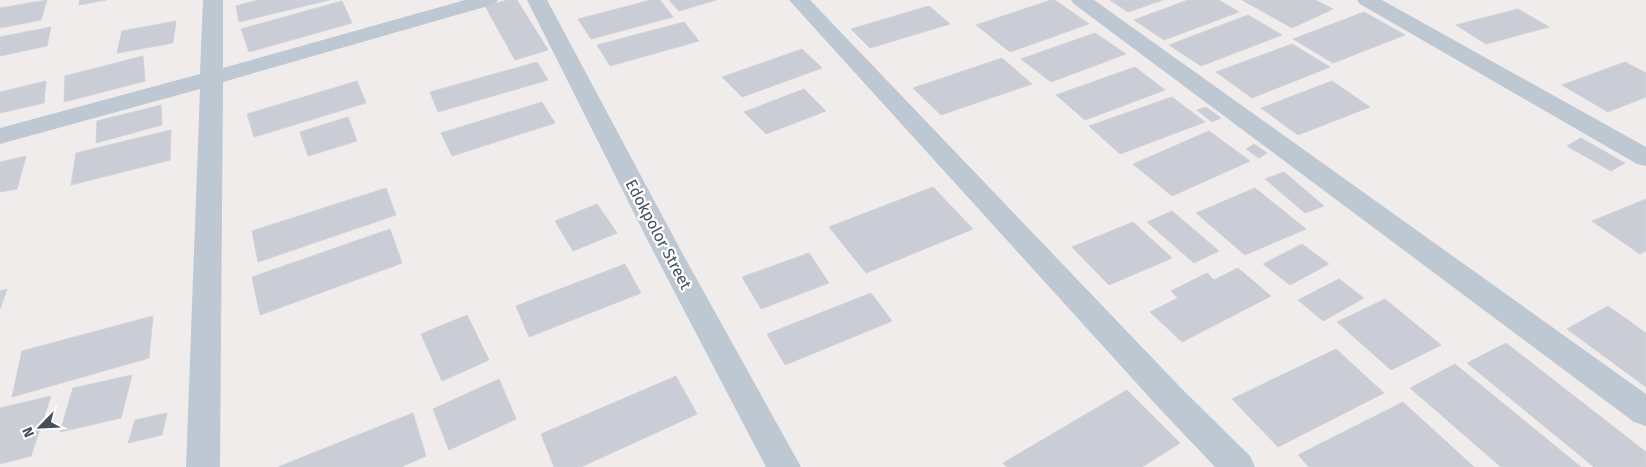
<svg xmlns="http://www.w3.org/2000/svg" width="1646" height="467" font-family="'Fira Sans',sans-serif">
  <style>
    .building { fill: #cacdd5; stroke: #cfd2d9 }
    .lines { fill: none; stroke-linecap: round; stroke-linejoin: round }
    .minor { fill: #bec8d3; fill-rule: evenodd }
    .labels { text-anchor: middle; stroke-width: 4.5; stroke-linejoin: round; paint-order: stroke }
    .street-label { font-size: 16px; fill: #434f5b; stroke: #fff }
  </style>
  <rect width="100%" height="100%" fill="#efeceb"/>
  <!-- building -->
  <path class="building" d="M 47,0 L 41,20 L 0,28 L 0,8 Z
    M 80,0 L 106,0 L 79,5 Z
    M 258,0 L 329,0 L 239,22 L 236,6 Z
    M 508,0 L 517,0 L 548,50 L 515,60 L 485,6 Z
    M 651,0 L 660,0 L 673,17 L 591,39 L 578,19 Z
    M 669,0 L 716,0 L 679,11 Z
    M 1051,0 L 1055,0 L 1089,24 L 1010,52 L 976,25 Z
    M 1110,0 L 1163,0 L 1128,12 Z
    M 1188,0 L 1219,0 L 1239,12 L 1164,40 L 1134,20 Z
    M 1242,0 L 1315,0 L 1333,9 L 1292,28 Z
    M 342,1 L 352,23 L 249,52 L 241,29 Z
    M 929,6 L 950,24 L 870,48 L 851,29 Z
    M 1518,9 L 1549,27 L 1486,44 L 1456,25 Z
    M 1364,12 L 1405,35 L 1333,63 L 1293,39 Z
    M 1248,15 L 1282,35 L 1201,66 L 1169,45 Z
    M 176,21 L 173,43 L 117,53 L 122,31 Z
    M 684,22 L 699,41 L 610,66 L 597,45 Z
    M 51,27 L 47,46 L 0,56 L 0,37 Z
    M 1095,33 L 1126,54 L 1051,82 L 1021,59 Z
    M 1292,44 L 1330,67 L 1252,98 L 1216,72 Z
    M 802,49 L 822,68 L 742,97 L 722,77 Z
    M 143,56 L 145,81 L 64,102 L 65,76 Z
    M 1002,58 L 1032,84 L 941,115 L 913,88 Z
    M 537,62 L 548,80 L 438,112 L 430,92 Z
    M 1625,62 L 1646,73 L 1646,97 L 1608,112 L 1562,85 Z
    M 1135,67 L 1165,90 L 1085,120 L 1056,95 Z
    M 46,81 L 44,103 L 0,113 L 0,92 Z
    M 357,81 L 366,103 L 254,137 L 247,114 Z
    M 1332,81 L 1370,107 L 1298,135 L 1261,108 Z
    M 804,89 L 826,111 L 766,134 L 744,112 Z
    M 1172,97 L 1205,122 L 1120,154 L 1089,126 Z
    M 542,102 L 555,123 L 452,156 L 441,133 Z
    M 161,105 L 162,125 L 96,143 L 97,121 Z
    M 1206,107 L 1221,118 L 1212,122 L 1197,110 Z
    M 348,117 L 357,141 L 308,156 L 300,132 Z
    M 171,130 L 170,160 L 71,185 L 76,153 Z
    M 1209,131 L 1250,161 L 1172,196 L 1133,164 Z
    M 1581,138 L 1625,163 L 1611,171 L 1567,146 Z
    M 1254,144 L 1267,153 L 1259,158 L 1246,149 Z
    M 26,156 L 17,189 L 0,192 L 0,162 Z
    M 1284,172 L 1324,206 L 1305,213 L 1265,179 Z
    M 933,187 L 973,229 L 866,273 L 829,227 Z
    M 386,188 L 396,215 L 258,262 L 252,231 Z
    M 1255,188 L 1306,229 L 1245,255 L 1196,213 Z
    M 1646,199 L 1646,251 L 1640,254 L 1592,221 Z
    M 597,204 L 617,233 L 573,251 L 555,221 Z
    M 1172,211 L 1219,251 L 1194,263 L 1147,222 Z
    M 1133,222 L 1172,258 L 1109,285 L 1072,247 Z
    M 390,229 L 402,263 L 260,315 L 252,277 Z
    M 1302,244 L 1329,264 L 1290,285 L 1263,264 Z
    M 809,253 L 829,283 L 761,309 L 742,277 Z
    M 625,264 L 641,293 L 529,337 L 516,306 Z
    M 1238,268 L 1271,296 L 1182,342 L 1150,312 L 1178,298 L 1171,291 L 1207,273 L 1214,280 Z
    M 1339,279 L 1364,298 L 1323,321 L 1298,300 Z
    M 7,289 L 0,309 L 0,291 Z
    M 871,293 L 892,321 L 785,365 L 767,334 Z
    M 1385,299 L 1441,345 L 1391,370 L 1337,322 Z
    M 1608,306 L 1646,333 L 1646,387 L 1567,329 Z
    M 467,315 L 489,360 L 442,381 L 421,334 Z
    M 153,316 L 149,358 L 12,397 L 22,351 Z
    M 1506,343 L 1646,452 L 1646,467 L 1594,467 L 1467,363 Z
    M 1336,349 L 1384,393 L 1278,447 L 1232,399 Z
    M 1455,364 L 1581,467 L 1501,467 L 1410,388 Z
    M 132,375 L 121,418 L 60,432 L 73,388 Z
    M 676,376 L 697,414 L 581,467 L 554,467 L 541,434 Z
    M 499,379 L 516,419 L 449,450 L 433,409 Z
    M 1127,390 L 1180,443 L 1142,467 L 1007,467 L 1003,463 Z
    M 51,396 L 31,456 L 0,464 L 0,408 Z
    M 1403,402 L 1474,467 L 1309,467 L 1298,455 Z
    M 167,413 L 162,435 L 128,443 L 135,420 Z
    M 413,413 L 426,456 L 401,467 L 278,467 Z"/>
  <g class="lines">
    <!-- minor -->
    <path class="minor" d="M 203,0 L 223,0 L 223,68 L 465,0 L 498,0 L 495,4 L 223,82 L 220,467 L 186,467 L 200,89 L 0,144 L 0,128 L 200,74 Z
      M 527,0 L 547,0 L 680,249 L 801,467 L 766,467 L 652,249 Z
      M 789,0 L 810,0 L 1182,389 L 1250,456 L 1255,467 L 1215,467 L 1160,409 Z
      M 1071,0 L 1094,0 L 1646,394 L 1646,426 L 1634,422 L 1074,4 Z
      M 1357,0 L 1382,0 L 1646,147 L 1646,166 L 1637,164 L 1360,4 Z"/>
  </g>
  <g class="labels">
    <!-- street labels -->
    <g class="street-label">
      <text transform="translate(659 234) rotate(62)" y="6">Edokpolor Street</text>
    </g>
  </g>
  <!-- north arrow -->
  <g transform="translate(40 427) rotate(246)" stroke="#ffffff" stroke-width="4" paint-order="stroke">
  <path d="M0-4L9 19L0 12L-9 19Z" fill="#434f5b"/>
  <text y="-8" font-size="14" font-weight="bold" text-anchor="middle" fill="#434f5b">N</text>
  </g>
</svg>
